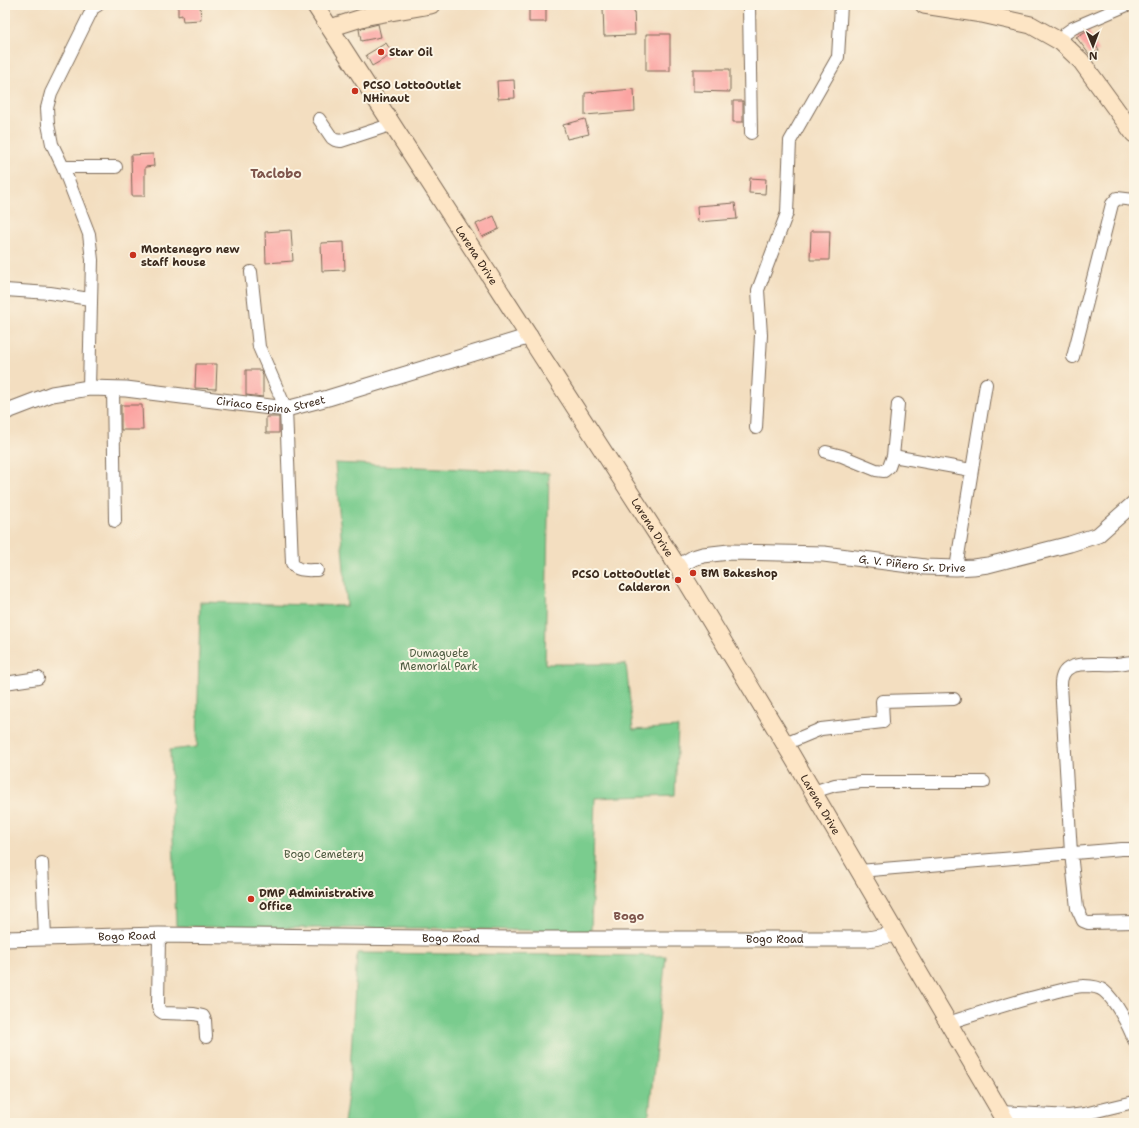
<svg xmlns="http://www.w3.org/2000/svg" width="1139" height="1128" font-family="'Shantell Sans',sans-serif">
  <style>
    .green { fill: #7acc8e; stroke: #5a7b56 }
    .building { fill: #fba4a2 }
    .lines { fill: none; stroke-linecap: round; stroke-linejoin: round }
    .minor-casing { stroke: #7b6957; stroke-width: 14 }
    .tertiary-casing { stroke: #7b6957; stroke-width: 17 }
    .secondary-casing { stroke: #7b6957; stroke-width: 19 }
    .minor { stroke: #fff; stroke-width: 12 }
    .tertiary { stroke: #fff; stroke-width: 15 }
    .secondary { stroke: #fde5c5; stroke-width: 17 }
    .poi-dot { fill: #c8321e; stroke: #fcf5e5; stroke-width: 1.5 }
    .labels { text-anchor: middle; stroke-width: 4; stroke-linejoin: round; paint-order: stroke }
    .poi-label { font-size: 11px; font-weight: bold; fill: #3b2a1e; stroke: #fcf5e5; text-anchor: start }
    .street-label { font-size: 11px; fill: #3b2a1e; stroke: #fcf5e5 }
    .park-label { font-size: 11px; fill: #4e5b40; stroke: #fcf5e5 }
    .neighbourhood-label { font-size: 12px; font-weight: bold; fill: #7e554c; stroke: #fcf5e5 }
    .quarter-label { font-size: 13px; font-weight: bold; fill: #7e554c; stroke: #fcf5e5 }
  </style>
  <rect width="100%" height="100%" fill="#fcf5e5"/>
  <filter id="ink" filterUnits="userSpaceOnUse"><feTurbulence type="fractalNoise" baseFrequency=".025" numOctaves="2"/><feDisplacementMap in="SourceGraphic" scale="8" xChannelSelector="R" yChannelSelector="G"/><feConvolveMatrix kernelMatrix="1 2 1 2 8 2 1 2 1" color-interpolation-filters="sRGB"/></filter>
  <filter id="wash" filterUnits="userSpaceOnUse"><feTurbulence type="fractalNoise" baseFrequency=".012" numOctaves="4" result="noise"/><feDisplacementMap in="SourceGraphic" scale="16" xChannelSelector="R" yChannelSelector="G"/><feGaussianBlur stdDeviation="0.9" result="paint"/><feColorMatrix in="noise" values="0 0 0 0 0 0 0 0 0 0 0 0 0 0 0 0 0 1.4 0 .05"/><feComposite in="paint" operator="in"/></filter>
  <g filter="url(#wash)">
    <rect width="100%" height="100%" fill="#f3dec0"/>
    <!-- green -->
    <path class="green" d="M 335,463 L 549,473 L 545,664 L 626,664 L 633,730 L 678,727 L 675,795 L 595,798 L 591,932 L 435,928 L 251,928 L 176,926 L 170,750 L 197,747 L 200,602 L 347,606 Z
      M 357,953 L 666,956 L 648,1123 L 344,1123 L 349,1087 Z"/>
    <g id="blocks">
      <!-- building -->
      <path class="building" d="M 178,5 L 200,5 L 201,20 L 183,21 L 182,15 L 178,16 Z
        M 529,5 L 546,5 L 546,22 L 529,22 Z
        M 634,7 L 635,35 L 604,36 L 603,8 Z
        M 378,24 L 381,37 L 361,41 L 359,29 Z
        M 1088,30 L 1099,51 L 1089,54 L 1076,37 Z
        M 646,34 L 670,34 L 670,71 L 646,71 Z
        M 386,43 L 393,54 L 372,66 L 366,55 Z
        M 693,69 L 730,69 L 730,92 L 693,91 Z
        M 514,80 L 515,98 L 498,99 L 497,81 Z
        M 634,89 L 635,111 L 585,115 L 585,93 Z
        M 733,101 L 743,101 L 743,122 L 733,122 Z
        M 585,119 L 589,134 L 567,139 L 563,125 Z
        M 153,154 L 154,166 L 145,167 L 145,196 L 132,196 L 131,155 Z
        M 750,178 L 766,179 L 765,194 L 749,193 Z
        M 735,203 L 737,219 L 698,222 L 697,206 Z
        M 494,216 L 499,229 L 482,237 L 476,224 Z
        M 291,230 L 293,261 L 266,263 L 265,232 Z
        M 811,231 L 830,231 L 829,260 L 810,260 Z
        M 344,242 L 345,270 L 322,271 L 321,243 Z
        M 196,364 L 217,364 L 216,389 L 195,388 Z
        M 246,370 L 261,370 L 263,376 L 263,397 L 246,395 Z
        M 121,405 L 142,405 L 143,430 L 121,430 Z
        M 266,417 L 279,417 L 279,433 L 266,433 Z"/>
    </g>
  </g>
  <g filter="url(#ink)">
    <use href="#blocks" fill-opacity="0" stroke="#7b6957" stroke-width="1"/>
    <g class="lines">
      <defs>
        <path id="minor" d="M 749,5 L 751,133
          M 1061,42 L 1066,33 L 1073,28 L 1127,5
          M 319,119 L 332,138 L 335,140 L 341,141 L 393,124
          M 63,167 L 116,167
          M 251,272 L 259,347 L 286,409 L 292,563 C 297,572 308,570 317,570
          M 5,290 L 50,293 L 90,299
          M 1073,357 L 1112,204 L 1117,198 L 1134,200
          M 89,388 L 92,260 L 89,234 L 63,167 L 52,144 L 48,124 L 47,108 L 51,93 L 93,8 L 98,5
          M 113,389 L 115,521
          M 756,428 L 761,335 L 758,290 L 787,213 L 790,141 L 838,57 L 841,5
          M 826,452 L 842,456 L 876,470 L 884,471 L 889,467 L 893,456 L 971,470
          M 893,456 L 898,404
          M 956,568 L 986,384
          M 1134,662 C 1128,662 1121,664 1115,664 C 1103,665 1082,662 1071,667 C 1064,670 1061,677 1061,685 L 1071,853 L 1077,908 L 1083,921 L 1088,923 L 1134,922
          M 5,683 L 38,678
          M 785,744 L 821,729 L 883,722 L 882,701 L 954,699
          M 813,792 L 835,785 L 861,782 L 984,782
          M 42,863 L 45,938
          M 859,871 L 1122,849 L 1134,849
          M 159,935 L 158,1006 L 160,1011 L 163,1013 L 194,1014 L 203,1016 L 205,1020 L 206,1037
          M 948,1023 C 979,1013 1010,1003 1042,995 C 1056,992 1069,987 1084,986 C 1090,986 1099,987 1104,991 C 1115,1000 1129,1026 1134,1040
          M 1001,1112 L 1069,1116 L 1084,1114 L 1134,1102"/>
        <g id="tertiary">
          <path id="s1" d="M 5,412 L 52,394 L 89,388 L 126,389 L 286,409 L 328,398 L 530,336"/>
          <path id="s2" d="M 678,567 L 693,558 L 703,555 L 729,552 L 824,554 L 925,567 L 956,568 L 973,567 L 988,565 L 1070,544 L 1098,535 L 1134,503"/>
          <path id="s3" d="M 5,939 L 159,935 L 518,939 L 868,939 L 896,934"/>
        </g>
        <g id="secondary">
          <path id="s4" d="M 315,5 L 678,567 L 785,744 L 1007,1123"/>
          <path d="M 924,5 L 982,14 L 1031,25 L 1061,42 L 1081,61 L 1134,134"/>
          <path d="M 330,28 L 368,16 L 431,5"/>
        </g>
      </defs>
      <!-- minor casing -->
      <use href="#minor" class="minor-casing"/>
      <!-- tertiary casing -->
      <use href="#tertiary" class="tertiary-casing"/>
      <!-- secondary casing -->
      <use href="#secondary" class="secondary-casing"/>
      <!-- minor -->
      <use href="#minor" class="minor"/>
      <!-- tertiary -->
      <use href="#tertiary" class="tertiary"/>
      <!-- secondary -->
      <use href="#secondary" class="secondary"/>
    </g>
  </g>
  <!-- markers -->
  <g class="poi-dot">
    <circle cx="381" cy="52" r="4"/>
    <circle cx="355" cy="91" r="4"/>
    <circle cx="133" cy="255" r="4"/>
    <circle cx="693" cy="573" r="4"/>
    <circle cx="678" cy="580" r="4"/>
    <circle cx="251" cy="899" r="4"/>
  </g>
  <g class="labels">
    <!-- poi labels -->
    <g class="poi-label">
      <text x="389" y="56">Star Oil</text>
      <text x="363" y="89">PCSO LottoOutlet<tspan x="363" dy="13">NHinaut</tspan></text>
      <text x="141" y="253">Montenegro new<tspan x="141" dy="13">staff house</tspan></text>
      <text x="701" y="577">BM Bakeshop</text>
      <text x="670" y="578" text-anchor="end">PCSO LottoOutlet<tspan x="670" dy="13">Calderon</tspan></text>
      <text x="259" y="897">DMP Administrative<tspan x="259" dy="13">Office</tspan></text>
    </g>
    <!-- street labels -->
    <g class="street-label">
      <text dy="4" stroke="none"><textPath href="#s4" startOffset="298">Larena Drive</textPath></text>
      <text dy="4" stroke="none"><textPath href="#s1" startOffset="271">Ciriaco Espina Street</textPath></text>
      <text dy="4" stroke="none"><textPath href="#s4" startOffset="622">Larena Drive</textPath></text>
      <text dy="4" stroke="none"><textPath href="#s2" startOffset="238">G. V. Piñero Sr. Drive</textPath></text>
      <text dy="4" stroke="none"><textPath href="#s4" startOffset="946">Larena Drive</textPath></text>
      <text dy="4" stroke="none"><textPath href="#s3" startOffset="122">Bogo Road</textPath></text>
      <text dy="4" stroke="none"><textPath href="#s3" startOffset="446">Bogo Road</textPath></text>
      <text dy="4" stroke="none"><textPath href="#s3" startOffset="770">Bogo Road</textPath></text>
    </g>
    <!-- park labels -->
    <g class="park-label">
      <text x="439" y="657">Dumaguete<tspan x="439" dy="13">Memorial Park</tspan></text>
      <text x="324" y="858">Bogo Cemetery</text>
    </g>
    <!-- neighbourhood labels -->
    <g class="neighbourhood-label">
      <text x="629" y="920">Bogo</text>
    </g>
    <!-- quarter labels -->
    <g class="quarter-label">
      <text x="276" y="178">Taclobo</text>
    </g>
  </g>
  <!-- margin -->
  <rect width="1139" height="1128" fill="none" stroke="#fcf5e5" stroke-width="20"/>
  <!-- north arrow -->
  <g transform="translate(1093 46) rotate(179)" stroke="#fcf5e5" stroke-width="3" paint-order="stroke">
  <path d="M0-3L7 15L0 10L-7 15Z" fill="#3b2a1e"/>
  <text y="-6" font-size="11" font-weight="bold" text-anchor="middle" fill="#3b2a1e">N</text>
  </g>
</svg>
